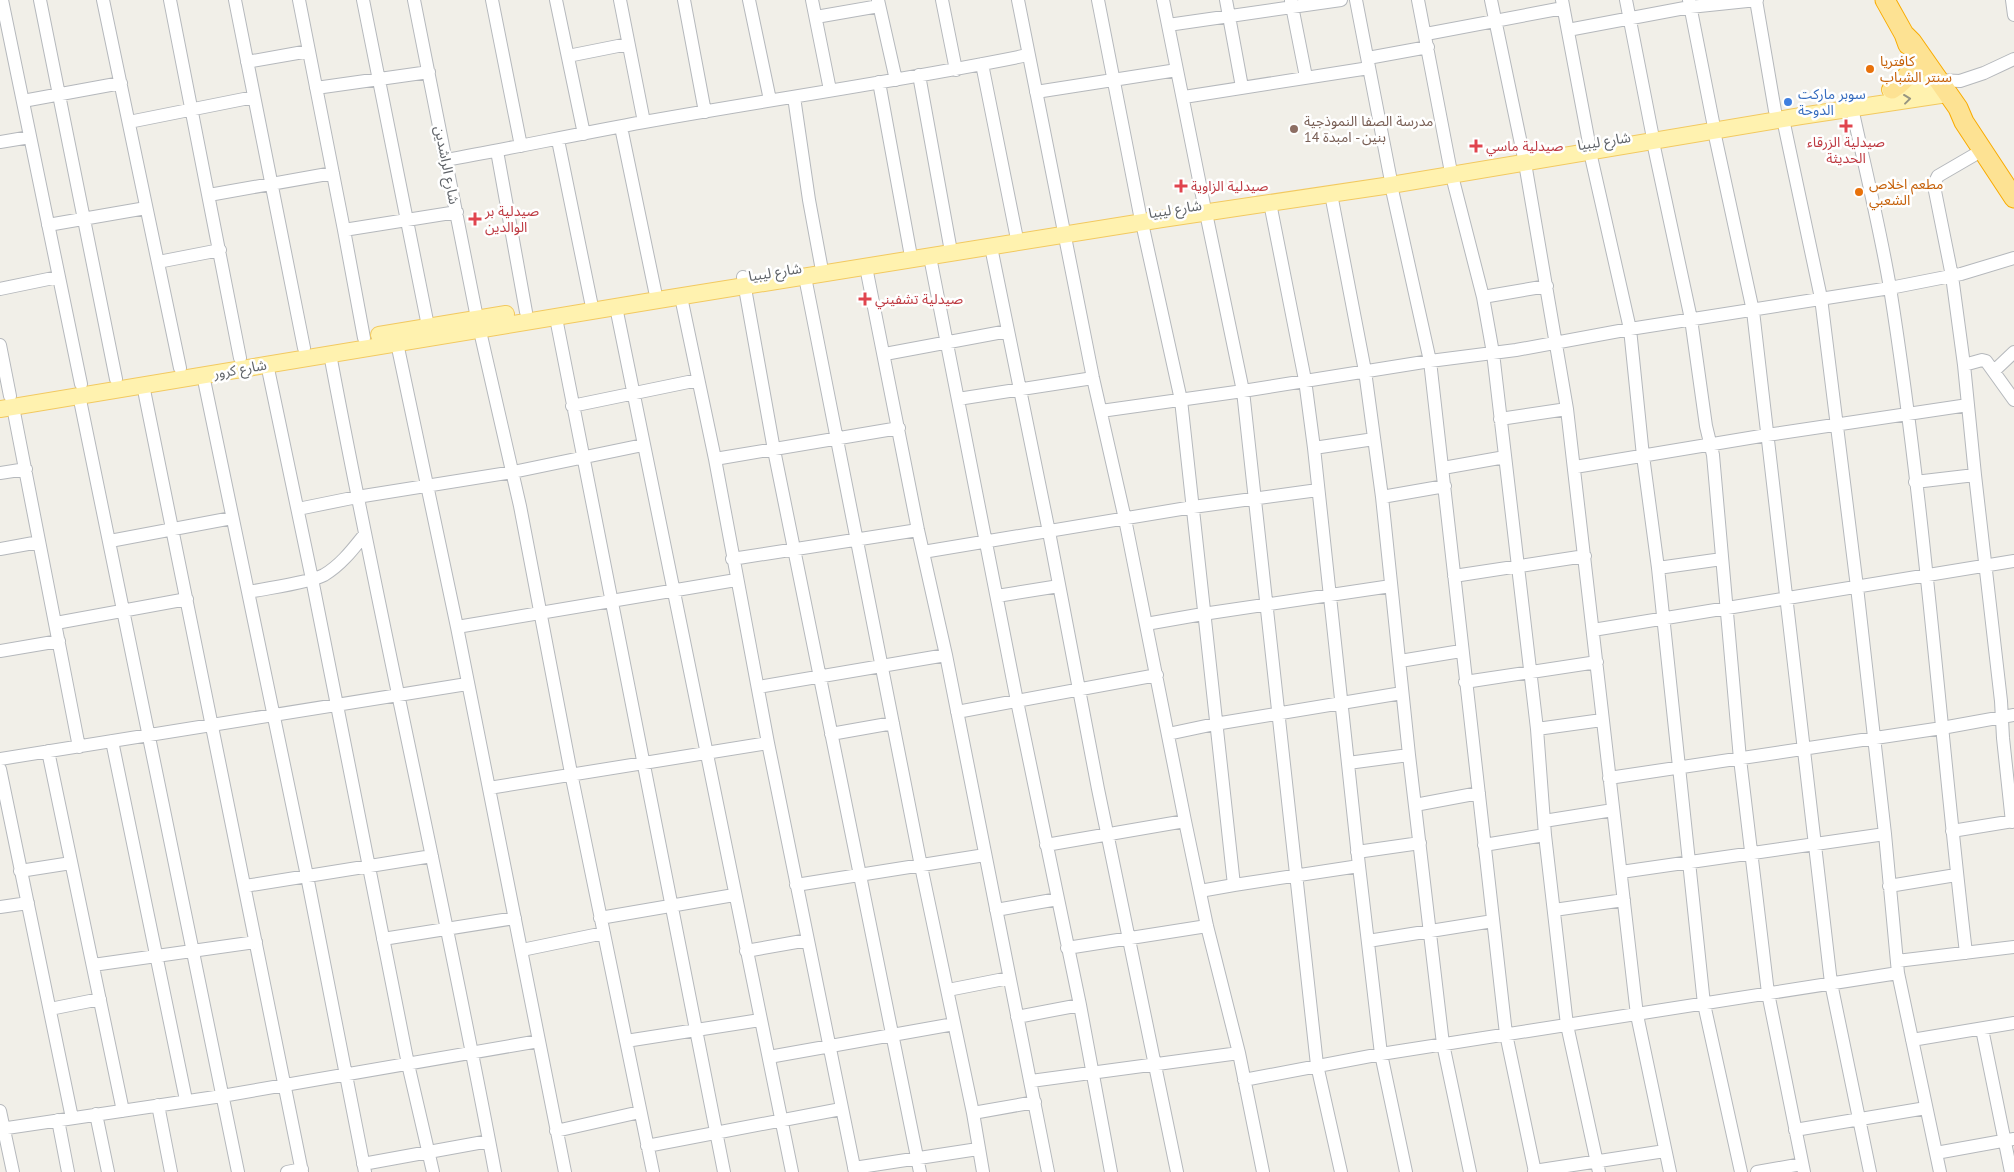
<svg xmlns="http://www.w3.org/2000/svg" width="2014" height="1172" font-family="'PT Sans','Noto Sans Arabic',sans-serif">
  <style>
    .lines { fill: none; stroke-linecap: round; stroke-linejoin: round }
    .minor-casing { stroke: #b5b8bc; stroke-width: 14 }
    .major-casing { stroke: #f2c960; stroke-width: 18 }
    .highway-casing { stroke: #f9ab00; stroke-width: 21 }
    .minor { stroke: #fff; stroke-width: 12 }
    .major { stroke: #fff2af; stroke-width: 16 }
    .highway { stroke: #fde293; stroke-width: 19 }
    .oneway { stroke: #979581 }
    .food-dot { fill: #e8710a; stroke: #fff; stroke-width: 2 }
    .shop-dot { fill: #3f7fe0; stroke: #fff; stroke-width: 2 }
    .health-dot { fill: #e0444e; stroke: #fff; stroke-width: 2 }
    .education-dot { fill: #8d6e63; stroke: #fff; stroke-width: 2 }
    .labels { text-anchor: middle; stroke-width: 5; stroke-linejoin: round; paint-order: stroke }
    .food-label { font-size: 14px; fill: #c56008; stroke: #fff; text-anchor: start }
    .shop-label { font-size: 14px; fill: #366cbe; stroke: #fff; text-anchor: start }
    .education-label { font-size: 14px; fill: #785e54; stroke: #fff; text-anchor: start }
    .street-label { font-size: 14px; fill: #5f6368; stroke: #fff }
    .health-label { font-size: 14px; fill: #be3a42; stroke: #fff; text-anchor: start }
  </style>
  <rect width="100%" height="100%" fill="#f1efe8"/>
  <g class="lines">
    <defs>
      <path id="minor" d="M 2,0 L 81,384
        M 40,0 L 116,379
        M 103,0 L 180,368
        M 170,0 L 240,358
        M 235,0 L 304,348
        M 299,0 L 344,230 L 364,338
        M 363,0 L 430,336
        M 414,0 L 477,318 L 520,506 L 571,773 L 653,1172
        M 492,0 L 521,146
        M 556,0 L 584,134
        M 620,0 L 644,122
        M 684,0 L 705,112
        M 749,0 L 770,100
        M 812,0 L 830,90
        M 878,0 L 896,80
        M 942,0 L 956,70
        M 1018,0 L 1093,378 L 1125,519 L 1185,821 L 1207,926 L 1239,1053 L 1263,1172
        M 1098,0 L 1140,215
        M 1163,0 L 1204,205
        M 1226,0 L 1242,87
        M 1356,0 L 1390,176
        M 1418,0 L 1450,167
        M 1491,0 L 1525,163 L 1567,409 L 1637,1015 L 1670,1172
        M 1562,0 L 1589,143
        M 1626,0 L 1652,133
        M 1689,0 L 1713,122
        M 1756,0 L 1775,111
        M 2012,0 L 2014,15
        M 1291,1 L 1306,77
        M 816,17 L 879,6
        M 1168,25 L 1341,0
        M 1568,30 L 1690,7 L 1757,0
        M 1426,34 L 1563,8
        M 568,56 L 628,44
        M 1368,58 L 1428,47
        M 247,62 L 309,51
        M 982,64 L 1016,234
        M 919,75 L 950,246
        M 1937,80 L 1960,81 L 1984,73 L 2014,59
        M 879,82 L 910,251
        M 316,88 L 429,72
        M 1036,92 L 1177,70
        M 794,97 L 809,200 L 821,265
        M 1184,97 L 1369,68
        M 23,101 L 121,83
        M 1852,108 C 1865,168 1880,228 1890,288 C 1925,509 1940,732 1966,953
        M 1783,119 L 1821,298 L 1857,587 L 1885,834 L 1898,973 L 1940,1172
        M 129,122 L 254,97
        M 621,127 L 655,291
        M 1714,131 L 1753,311 L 1831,983 L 1870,1172
        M 558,140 L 591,302
        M 0,142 L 30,137
        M 1653,142 L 1691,319 L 1706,426 L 1713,455 L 1740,759 L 1768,993 L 1804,1172
        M 497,151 L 526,312
        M 1981,151 L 1938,176 L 1936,180 L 1935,191 L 1952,276 L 1964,365 L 1975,475 L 2001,701 L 2003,738 L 2012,822
        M 1590,152 L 1630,329 L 1643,456 L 1658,568 L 1704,1004 L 1741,1172
        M 446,160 C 512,148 578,134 644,122 C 772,99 901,81 1028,55
        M 1452,176 L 1483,297 L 1493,353 L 1537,729 L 1545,835 L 1567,1025 L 1599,1172
        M 1391,185 L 1430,361 L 1506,1034 L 1535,1172
        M 1331,194 L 1365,371 L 1382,497 L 1409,755 L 1443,1044 L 1470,1172
        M 209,195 L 333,173
        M 1270,203 L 1305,380 L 1314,448 L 1359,866 L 1381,1054 L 1406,1172
        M 1206,213 L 1243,391 L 1317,1065 L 1341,1172
        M 1142,223 L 1181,400 L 1234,885 L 1359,866
        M 48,225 L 146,208
        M 344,230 L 457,212
        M 991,247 L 1049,532 L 1098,789 L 1177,1172
        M 930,257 L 1017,701 L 1080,1005 L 1111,1172
        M 158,262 L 220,250
        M 866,267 L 918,530 L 946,655 L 1048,1172
        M 743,277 L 774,450 L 920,1172
        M 805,277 L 921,866 L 973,1113 L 983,1172
        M 0,289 L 58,277
        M 681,297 L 715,459 L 768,743 L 855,1172
        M 1483,297 L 1547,286
        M 616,307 C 673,596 733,884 792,1172
        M 556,318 L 724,1172
        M 397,343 L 457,627 L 565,1172
        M 0,345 L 10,396
        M 330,354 C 381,628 444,899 495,1172
        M 885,354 L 1008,331
        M 267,364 L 312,579 L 408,1064 L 433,1172
        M 1964,365 L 1982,360 L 1986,361 L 2014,400
        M 1994,371 L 2014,352
        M 203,375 L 307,876 L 365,1172
        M 143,385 L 302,1172
        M 79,395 L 238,1172
        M 958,399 L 1093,378
        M 572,406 L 698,380
        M 13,407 L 79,747
        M 1101,411 L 1243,391 L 1430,361 L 1516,350 L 1630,329 L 1890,288 L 1961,274 L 2014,258
        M 1500,419 L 1567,409
        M 1314,448 L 1374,439
        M 715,459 L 899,428
        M 1575,467 L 1767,435 L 1968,405
        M 1443,468 L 1505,457
        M 0,473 L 26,469
        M 1915,482 L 1975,475
        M 1382,497 L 1445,486
        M 298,509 L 357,497 L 513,472 L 643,445
        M 110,541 L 232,518
        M 0,549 L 39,542
        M 923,552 L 1193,507 L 1318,490
        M 732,559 L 918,530
        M 1658,568 L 1722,559
        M 1454,576 L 1585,556
        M 249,592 C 267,588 309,583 324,575 C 341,565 353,549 365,534
        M 997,596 L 1059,586
        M 56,623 L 187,599
        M 1146,624 L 1203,614 L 1391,586
        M 457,627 L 736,580
        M 1593,630 L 2014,561
        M 0,651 L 59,641
        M 1400,661 L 1461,651
        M 1465,682 L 1597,662
        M 758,687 L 946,655
        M 957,712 L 1157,675
        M 1537,729 L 1602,720
        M 831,734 L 893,723
        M 1168,734 L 1215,724 L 1402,693
        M 112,741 L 186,1100
        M 48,751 L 123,1111
        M 0,759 L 467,684
        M 1348,763 L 1409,755
        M 0,769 L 72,1118
        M 1609,778 L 1942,728 L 2014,715
        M 489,788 L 768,743
        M 1415,805 L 1479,793
        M 1544,821 L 1613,810
        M 1952,831 L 2014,821
        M 1046,845 L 1185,821
        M 1484,845 L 1545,835
        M 1357,852 L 1420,843
        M 20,871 L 71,863
        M 1621,872 L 1885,834
        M 796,885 L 985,855
        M 245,886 L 432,856
        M 1889,886 L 1956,875
        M 1200,891 L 1234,885
        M 0,907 L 28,903
        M 996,910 L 1058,899
        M 1554,910 L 1624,900
        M 600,918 L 734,895
        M 383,939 L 515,918
        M 1368,941 L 1493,921
        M 1067,948 L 1207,926
        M 522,950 L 604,933
        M 746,951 L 808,940
        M 1897,961 L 2014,947
        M 93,965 L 256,942
        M 948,990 L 1009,978
        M 50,1009 L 100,999
        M 1017,1017 L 1080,1005
        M 1982,1029 L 2011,1172
        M 1912,1040 L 2014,1023
        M 626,1041 L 760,1020
        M 769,1057 L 954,1024
        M 1244,1080 L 1381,1054 L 1898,973
        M 1031,1081 L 1239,1053
        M 158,1105 L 171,1172
        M 0,1111 L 13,1172
        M 973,1113 L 1035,1102
        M 96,1114 L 108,1172
        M 58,1120 L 68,1172
        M 0,1129 L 222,1096 L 539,1041
        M 1795,1130 L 1926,1108
        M 556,1131 L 640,1112
        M 647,1146 L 841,1109
        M 1936,1153 L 2014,1139
        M 363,1164 L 489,1141
        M 854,1168 L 978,1149
        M 1534,1171 L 1665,1151
        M 287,1172 L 302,1169
        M 1757,1172 L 1802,1164"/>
      <path id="major" d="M 1890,90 L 1937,80
        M 379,335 L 506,314
        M 0,409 L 658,300 L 1162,219 L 1391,185 L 1801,116 L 1947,94"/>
      <path id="highway" d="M 1885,0 L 1904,34 L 1908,45
        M 1904,34 L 1912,42 L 1958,108 L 1964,122 L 2014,198
        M 1892,89 C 1906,80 1912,72 1914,56"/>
    </defs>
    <!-- minor casing -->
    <use href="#minor" class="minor-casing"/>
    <!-- major casing -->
    <use href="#major" class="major-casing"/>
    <!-- highway casing -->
    <use href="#highway" class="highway-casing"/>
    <!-- minor -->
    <use href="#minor" class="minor"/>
    <!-- major -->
    <use href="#major" class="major"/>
    <!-- highway -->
    <use href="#highway" class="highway"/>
  </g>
  <!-- one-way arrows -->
  <defs><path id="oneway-chevron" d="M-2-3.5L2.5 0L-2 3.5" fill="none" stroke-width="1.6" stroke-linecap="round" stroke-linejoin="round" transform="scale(1.25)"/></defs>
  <use class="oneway" href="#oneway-chevron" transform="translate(1907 99) rotate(-7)"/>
  <!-- markers -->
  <g class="food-dot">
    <circle cx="1870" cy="69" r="5"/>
    <circle cx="1859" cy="192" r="5"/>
  </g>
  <circle class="shop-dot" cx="1788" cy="102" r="5"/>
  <g class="health-dot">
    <path d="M1843.5 118.5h5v5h5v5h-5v5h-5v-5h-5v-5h5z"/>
    <path d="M1473.5 138.5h5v5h5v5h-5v5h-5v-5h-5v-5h5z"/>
    <path d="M1178.5 178.5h5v5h5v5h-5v5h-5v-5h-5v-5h5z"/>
    <path d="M472.5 211.5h5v5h5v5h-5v5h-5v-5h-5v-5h5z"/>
    <path d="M862.5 291.5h5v5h5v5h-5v5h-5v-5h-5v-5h5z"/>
  </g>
  <circle class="education-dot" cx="1294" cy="129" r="5"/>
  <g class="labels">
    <!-- food labels -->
    <g class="food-label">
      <text x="1880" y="66">كافتريا<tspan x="1880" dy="16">سنتر الشباب</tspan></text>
      <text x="1869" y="189">مطعم اخلاص<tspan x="1869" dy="16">الشعبي</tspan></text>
    </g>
    <!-- shop labels -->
    <g class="shop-label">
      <text x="1798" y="99">سوبر ماركت<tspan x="1798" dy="16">الدوحة</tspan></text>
    </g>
    <!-- education labels -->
    <g class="education-label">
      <text x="1304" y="126">مدرسة الصفا النموذجية<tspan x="1304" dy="16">بنين - امبدة 14</tspan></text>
    </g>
    <!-- street labels -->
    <g class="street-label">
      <text transform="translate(1604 141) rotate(-9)" y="5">شارع ليبيا</text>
      <text transform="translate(447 165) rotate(79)" y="5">شارع الراشدين</text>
      <text transform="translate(1175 209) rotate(-9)" y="5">شارع ليبيا</text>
      <text transform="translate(775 272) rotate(-9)" y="5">شارع ليبيا</text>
      <text transform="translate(240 369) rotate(-10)" y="5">شارع كرور</text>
    </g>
    <!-- health labels -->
    <g class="health-label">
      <text x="1846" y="147" text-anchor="middle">صيدلية الزرقاء<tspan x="1846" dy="16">الحديثة</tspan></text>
      <text x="1486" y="151">صيدلية ماسي</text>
      <text x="1191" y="191">صيدلية الزاوية</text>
      <text x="485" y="216">صيدلية بر<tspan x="485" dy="16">الوالدين</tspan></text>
      <text x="875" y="304">صيدلية تشفيني</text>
    </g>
  </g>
</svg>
